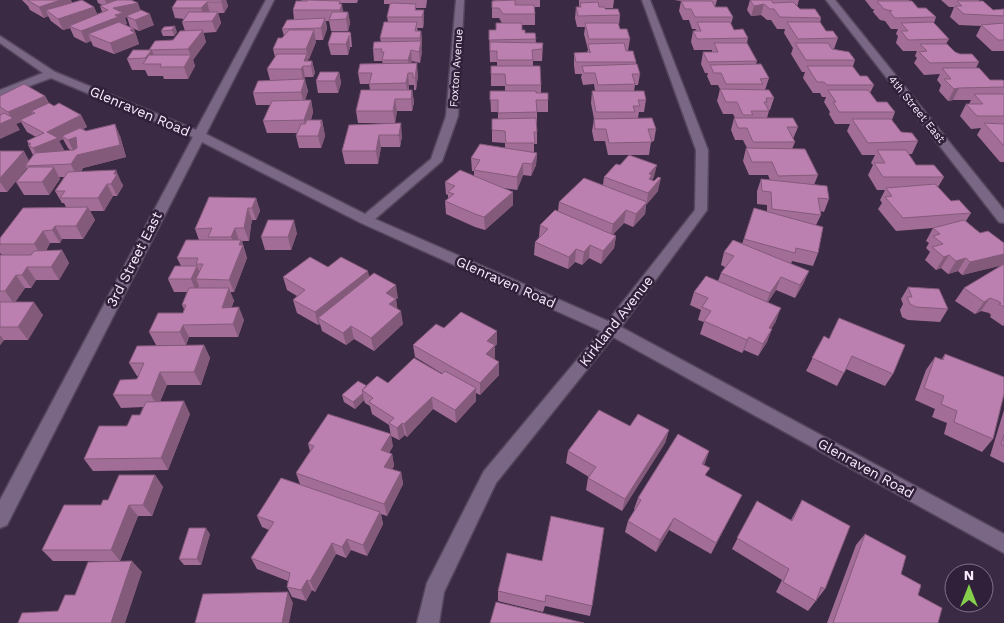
<svg xmlns="http://www.w3.org/2000/svg" width="1004" height="623" font-family="'Work Sans',sans-serif">
  <style>
    .lines { fill: none; stroke-linecap: round; stroke-linejoin: round }
    .minor-casing { stroke: #55465c; stroke-width: 3 }
    .minor { fill: #7a6785; fill-rule: evenodd }
    .wall { fill: #a26e97; fill-rule: evenodd }
    .shaded-wall { fill: #845a7b }
    .building { fill: #bc80b0; stroke: #845a7b }
    .labels { text-anchor: middle; stroke-width: 5; stroke-linejoin: round; paint-order: stroke }
    .far-street-label { font-size: 11px; fill: #f6ebfc; stroke: #312039 }
    .street-label { font-size: 14px; fill: #f6ebfc; stroke: #312039 }
  </style>
  <rect width="100%" height="100%" fill="#3b2a44"/>
  <g class="lines">
    <defs>
      <path id="minor" d="M 266,0 L 274,0 L 206,134 L 365,214 L 431,159 L 446,116 L 456,0 L 464,0 L 458,116 L 442,161 L 375,219 L 608,321 L 695,210 L 696,150 L 642,0 L 650,0 L 708,150 L 707,210 L 621,327 L 1004,534 L 1004,553 L 613,337 L 496,483 L 444,592 L 439,623 L 417,623 L 427,583 L 484,471 L 601,331 L 361,223 L 202,142 L 7,525 L 0,528 L 0,500 L 193,137 L 51,78 L 0,97 L 0,90 L 43,73 L 0,43 L 0,36 L 55,72 L 196,130 Z
        M 826,0 L 835,0 L 1004,210 L 1004,223 L 999,222 Z"/>
    </defs>
    <!-- minor casing -->
    <use href="#minor" class="minor-casing"/>
    <!-- minor -->
    <use href="#minor" class="minor"/>
  </g>
  <!-- wall -->
  <path class="wall" d="M 22,0 L 71,0 L 72,3 L 94,7 L 97,14 L 102,12 L 100,6 L 102,5 L 98,3 L 97,0 L 132,0 L 140,10 L 154,25 L 139,31 L 130,27 L 127,17 L 125,18 L 127,24 L 125,25 L 134,29 L 139,44 L 114,54 L 93,46 L 91,41 L 86,43 L 74,37 L 70,28 L 63,30 L 51,21 L 48,16 L 44,18 L 30,10 L 28,6 Z
    M 177,0 L 226,0 L 228,6 L 224,13 L 218,13 L 221,23 L 216,32 L 203,33 L 206,42 L 193,60 L 195,66 L 188,79 L 164,79 L 163,76 L 148,76 L 145,70 L 132,70 L 127,59 L 173,40 L 185,31 L 182,22 L 184,19 L 175,18 L 172,8 Z
    M 301,0 L 358,0 L 357,3 L 340,3 L 343,12 L 348,12 L 350,23 L 348,31 L 331,31 L 329,21 L 326,21 L 327,29 L 323,40 L 315,40 L 316,42 L 308,60 L 308,61 L 312,61 L 315,73 L 313,77 L 305,77 L 304,79 L 308,91 L 305,100 L 311,100 L 313,112 L 311,120 L 322,120 L 325,136 L 321,148 L 299,148 L 296,136 L 297,133 L 267,133 L 263,121 L 270,105 L 256,105 L 253,93 L 270,80 L 267,69 L 275,57 L 273,49 L 284,36 L 282,29 L 294,19 L 293,10 L 302,1 Z
    M 384,0 L 427,0 L 426,8 L 416,8 L 416,10 L 424,10 L 424,21 L 423,28 L 417,28 L 418,31 L 421,31 L 422,42 L 420,63 L 412,61 L 411,64 L 418,75 L 416,90 L 414,90 L 414,85 L 409,85 L 409,90 L 412,90 L 414,102 L 412,111 L 397,111 L 395,123 L 358,123 L 356,111 L 370,90 L 369,84 L 360,84 L 358,73 L 383,64 L 382,61 L 374,61 L 373,49 L 381,42 L 380,38 L 388,22 L 387,17 L 390,4 L 384,4 Z
    M 492,0 L 540,0 L 540,7 L 535,7 L 535,25 L 522,25 L 522,30 L 525,33 L 535,33 L 536,43 L 543,43 L 542,61 L 533,61 L 533,66 L 541,85 L 541,93 L 548,100 L 548,112 L 537,112 L 537,144 L 534,144 L 534,152 L 537,153 L 536,165 L 531,176 L 523,175 L 517,190 L 503,188 L 513,192 L 513,205 L 485,230 L 475,227 L 446,214 L 445,201 L 448,199 L 448,195 L 446,194 L 445,182 L 474,176 L 474,171 L 472,171 L 471,158 L 505,148 L 505,143 L 492,142 L 492,119 L 498,119 L 498,112 L 491,112 L 490,91 L 505,91 L 505,86 L 491,86 L 491,66 L 497,66 L 497,62 L 490,62 L 489,30 L 496,30 L 502,23 L 499,18 L 492,18 L 492,1 L 497,1 Z
    M 579,0 L 614,0 L 613,8 L 605,8 L 605,9 L 620,15 L 619,26 L 620,29 L 630,39 L 628,51 L 636,62 L 636,64 L 640,74 L 638,85 L 635,85 L 634,91 L 646,100 L 644,112 L 639,112 L 638,118 L 656,129 L 654,141 L 651,142 L 649,155 L 608,155 L 605,141 L 594,141 L 592,131 L 594,119 L 591,103 L 592,91 L 595,91 L 594,84 L 583,85 L 581,77 L 582,74 L 575,74 L 574,65 L 574,53 L 587,52 L 588,50 L 584,34 L 585,27 L 577,27 L 575,18 L 576,7 L 579,7 Z
    M 674,0 L 717,0 L 715,7 L 733,17 L 731,24 L 734,30 L 748,38 L 747,43 L 757,61 L 756,64 L 769,78 L 765,90 L 774,98 L 770,110 L 769,110 L 769,111 L 767,118 L 798,127 L 793,139 L 795,142 L 792,149 L 818,175 L 814,185 L 829,199 L 824,212 L 820,211 L 821,215 L 816,225 L 818,253 L 813,266 L 792,261 L 791,264 L 809,271 L 803,284 L 795,298 L 776,290 L 768,302 L 776,321 L 771,329 L 767,342 L 758,356 L 744,350 L 742,353 L 700,334 L 704,322 L 698,320 L 701,310 L 690,305 L 694,292 L 718,281 L 721,273 L 725,267 L 721,265 L 724,252 L 742,244 L 754,208 L 767,212 L 767,205 L 757,204 L 757,191 L 761,179 L 770,180 L 768,175 L 749,175 L 743,161 L 746,148 L 747,148 L 743,140 L 735,140 L 731,130 L 734,118 L 735,118 L 733,114 L 723,114 L 717,101 L 720,89 L 718,85 L 711,85 L 707,76 L 708,73 L 705,73 L 701,64 L 703,52 L 712,52 L 712,50 L 694,50 L 691,42 L 693,31 L 695,31 L 696,29 L 692,29 L 689,20 L 683,20 L 679,11 L 681,1 Z
    M 750,0 L 799,0 L 797,7 L 800,9 L 821,18 L 820,23 L 826,31 L 838,38 L 834,49 L 855,60 L 853,66 L 860,76 L 874,85 L 870,93 L 877,102 L 895,112 L 892,120 L 901,132 L 918,141 L 912,154 L 908,154 L 916,165 L 944,177 L 938,187 L 951,201 L 971,213 L 966,221 L 980,233 L 1004,243 L 1004,325 L 1003,326 L 990,317 L 991,315 L 989,313 L 981,311 L 975,314 L 955,301 L 964,288 L 1002,265 L 962,275 L 958,271 L 948,274 L 941,268 L 936,270 L 925,260 L 930,252 L 926,248 L 929,243 L 926,241 L 933,228 L 896,231 L 878,209 L 882,203 L 880,200 L 885,190 L 877,190 L 868,175 L 873,165 L 871,163 L 875,155 L 862,155 L 847,131 L 850,124 L 835,124 L 829,114 L 830,112 L 824,102 L 826,97 L 822,97 L 820,93 L 813,93 L 803,78 L 805,72 L 802,72 L 791,54 L 793,48 L 784,33 L 785,29 L 777,29 L 771,20 L 767,20 L 761,15 L 751,16 L 747,10 Z
    M 865,0 L 909,0 L 909,1 L 918,8 L 936,17 L 934,23 L 949,39 L 946,44 L 955,52 L 979,62 L 976,68 L 990,80 L 1004,81 L 1004,162 L 1000,162 L 977,135 L 981,128 L 971,129 L 960,116 L 966,104 L 969,104 L 971,100 L 953,100 L 948,101 L 939,91 L 941,85 L 937,80 L 940,74 L 924,75 L 914,63 L 917,58 L 915,56 L 917,51 L 903,51 L 896,43 L 898,36 L 896,34 L 898,29 L 891,29 L 885,21 L 880,20 L 873,12 L 874,9 L 872,9 Z
    M 941,0 L 979,0 L 979,1 L 993,10 L 1004,9 L 1004,51 L 992,51 L 976,36 L 981,26 L 959,25 L 950,17 L 954,7 L 949,7 Z
    M 164,27 L 177,32 L 174,36 L 163,36 L 161,31 Z
    M 332,32 L 351,35 L 352,47 L 350,47 L 348,55 L 331,55 L 328,44 Z
    M 339,72 L 341,83 L 338,93 L 318,93 L 316,81 Z
    M 0,96 L 45,96 L 49,103 L 54,106 L 81,115 L 87,127 L 83,129 L 86,131 L 120,136 L 126,157 L 83,168 L 81,172 L 122,183 L 123,186 L 117,196 L 113,196 L 104,211 L 90,211 L 95,220 L 83,239 L 62,239 L 60,243 L 50,243 L 46,251 L 62,250 L 69,263 L 59,280 L 36,280 L 31,288 L 25,288 L 15,302 L 43,315 L 28,340 L 4,340 L 0,345 L 0,255 L 2,255 L 0,253 L 0,238 L 66,207 L 64,203 L 62,203 L 55,191 L 64,177 L 59,177 L 60,179 L 49,195 L 24,195 L 16,182 L 27,169 L 27,168 L 7,192 L 0,192 L 0,151 L 29,161 L 33,155 L 28,145 L 29,145 L 27,141 L 36,137 L 27,132 L 21,122 L 16,124 L 20,130 L 0,114 ZM 63,139 L 68,148 L 71,151 L 61,151 L 64,150 L 59,141 Z
    M 349,125 L 402,136 L 400,147 L 381,147 L 378,164 L 345,164 L 342,151 Z
    M 604,177 L 654,177 L 652,180 L 658,191 L 646,205 L 645,214 L 633,227 L 624,223 L 613,234 L 616,236 L 614,248 L 601,264 L 589,258 L 582,265 L 575,262 L 568,269 L 534,255 L 535,242 L 539,237 L 540,225 L 558,211 L 559,202 L 603,185 Z
    M 256,198 L 260,211 L 256,220 L 252,220 L 251,225 L 249,241 L 242,241 L 247,258 L 234,292 L 230,292 L 234,301 L 231,308 L 244,320 L 238,337 L 189,337 L 186,345 L 156,345 L 149,332 L 183,313 L 184,309 L 182,305 L 187,292 L 174,292 L 168,279 L 181,266 L 177,258 L 199,240 L 195,229 Z
    M 297,233 L 291,250 L 265,250 L 261,237 Z
    M 328,267 L 369,276 L 398,298 L 396,299 L 397,309 L 403,324 L 374,351 L 354,339 L 346,345 L 322,331 L 320,324 L 318,325 L 297,313 L 293,300 L 297,296 L 287,290 L 283,277 Z
    M 908,287 L 948,309 L 940,322 L 908,320 L 902,317 L 900,310 L 903,304 L 901,299 Z
    M 444,328 L 497,344 L 495,346 L 495,358 L 494,359 L 499,362 L 499,375 L 480,395 L 476,393 L 476,401 L 456,423 L 433,409 L 407,437 L 405,435 L 399,440 L 391,436 L 389,425 L 372,414 L 370,406 L 365,403 L 364,400 L 355,409 L 344,402 L 342,395 L 367,386 L 442,374 L 443,374 L 415,357 L 413,345 Z
    M 824,336 L 893,374 L 885,386 L 846,369 L 837,386 L 806,371 Z
    M 204,345 L 210,358 L 201,385 L 167,385 L 160,401 L 190,414 L 168,470 L 93,471 L 84,459 L 140,415 L 143,407 L 121,408 L 113,395 L 137,379 L 139,376 L 137,376 L 129,363 Z
    M 945,354 L 993,439 L 982,452 L 944,434 L 947,423 L 932,417 L 935,409 L 915,400 L 926,370 L 935,357 L 941,360 Z
    M 1004,410 L 1004,463 L 990,456 Z
    M 630,426 L 669,430 L 665,443 L 622,511 L 586,490 L 588,478 L 589,477 L 566,463 L 568,451 Z
    M 308,444 L 393,446 L 389,453 L 392,454 L 394,466 L 392,469 L 401,472 L 403,484 L 387,516 L 381,514 L 383,524 L 367,556 L 351,550 L 346,558 L 336,554 L 315,592 L 312,590 L 306,601 L 292,597 L 287,587 L 288,581 L 257,569 L 251,558 L 269,530 L 262,527 L 257,516 L 300,484 L 296,473 L 310,451 Z
    M 709,451 L 704,465 L 706,476 L 736,506 L 711,554 L 669,530 L 656,552 L 625,532 L 628,521 L 635,510 L 634,509 L 638,498 Z
    M 155,475 L 163,487 L 152,516 L 138,516 L 120,561 L 53,561 L 42,550 L 101,505 Z
    M 802,500 L 825,589 L 808,611 L 776,592 L 782,580 L 732,549 L 757,501 L 791,520 Z
    M 210,534 L 201,565 L 184,565 L 179,559 Z
    M 865,534 L 901,574 L 918,595 L 938,623 L 827,623 L 856,545 Z
    M 542,561 L 592,606 L 590,616 L 545,606 L 543,612 L 498,601 L 498,591 Z"/>
  <!-- shaded-wall -->
  <path class="shaded-wall" d="M 58,0 L 71,0 L 72,4 L 46,10 L 48,16 L 44,18 L 39,7 Z
    M 105,0 L 122,0 L 109,9 Z
    M 130,0 L 132,0 L 134,4 L 138,3 L 142,14 L 126,16 L 127,17 L 125,18 L 127,24 L 88,34 L 91,41 L 86,43 L 81,31 L 113,8 Z
    M 221,0 L 226,0 L 228,6 L 224,13 Z
    M 340,1 L 341,7 L 342,4 L 344,15 L 342,21 L 339,4 Z
    M 207,2 L 210,13 L 204,19 L 201,8 Z
    M 764,4 L 761,15 L 751,16 L 754,6 Z
    M 94,7 L 99,18 L 69,26 L 70,28 L 63,30 L 58,19 Z
    M 424,10 L 424,21 L 423,28 L 422,17 Z
    M 218,12 L 221,23 L 216,32 L 212,21 Z
    M 348,12 L 350,23 L 348,31 L 346,19 Z
    M 150,14 L 154,25 L 139,31 L 135,20 Z
    M 325,18 L 327,29 L 323,40 L 321,28 Z
    M 175,26 L 177,32 L 174,36 L 172,30 Z
    M 134,29 L 139,44 L 114,54 L 110,43 Z
    M 203,30 L 206,42 L 193,60 L 195,66 L 188,79 L 184,67 L 191,56 L 188,49 Z
    M 314,30 L 316,42 L 309,60 L 306,49 Z
    M 421,31 L 422,42 L 421,49 L 420,38 Z
    M 349,36 L 350,47 L 348,55 L 346,44 Z
    M 421,41 L 422,53 L 420,63 L 419,52 Z
    M 152,50 L 156,62 L 148,64 L 145,58 Z
    M 411,50 L 412,61 L 409,71 L 408,60 Z
    M 307,54 L 309,66 L 304,61 Z
    M 312,61 L 315,73 L 313,77 L 311,66 Z
    M 417,63 L 418,75 L 416,90 L 415,78 Z
    M 303,66 L 305,77 L 303,81 L 301,69 Z
    M 339,72 L 341,83 L 338,93 L 335,81 Z
    M 408,73 L 409,85 L 408,95 L 406,83 Z
    M 305,79 L 308,91 L 304,104 L 301,92 Z
    M 959,88 L 953,100 L 948,101 L 954,89 Z
    M 412,90 L 414,102 L 412,111 L 411,99 Z
    M 45,96 L 51,108 L 35,113 L 31,111 L 34,116 L 20,120 L 21,122 L 16,124 L 20,130 L 0,139 L 0,124 L 12,119 L 8,112 Z
    M 395,99 L 397,111 L 395,123 L 393,111 Z
    M 311,100 L 313,112 L 307,133 L 304,120 Z
    M 81,115 L 87,127 L 65,138 L 62,136 L 63,139 L 59,141 L 64,150 L 40,161 L 33,148 L 47,132 Z
    M 322,120 L 325,136 L 321,148 L 318,136 Z
    M 401,123 L 402,136 L 400,147 L 399,135 Z
    M 115,124 L 120,136 L 126,157 L 83,168 L 77,177 L 71,164 L 77,155 Z
    M 379,135 L 381,147 L 378,164 L 376,151 Z
    M 76,137 L 82,149 L 74,152 L 68,140 Z
    M 24,151 L 31,164 L 25,166 L 27,168 L 7,192 L 0,182 L 0,178 Z
    M 537,153 L 536,165 L 531,176 L 532,164 Z
    M 523,163 L 523,175 L 517,190 L 517,177 Z
    M 657,165 L 654,177 L 650,182 L 647,191 L 649,174 Z
    M 54,167 L 60,179 L 49,195 L 42,182 Z
    M 116,170 L 123,186 L 117,196 L 111,184 Z
    M 661,178 L 658,191 L 646,205 L 645,214 L 633,227 L 636,214 L 647,202 L 648,193 Z
    M 107,184 L 113,196 L 104,211 L 98,198 Z
    M 513,192 L 513,205 L 485,230 L 484,217 Z
    M 256,198 L 260,211 L 256,220 L 252,208 Z
    M 88,207 L 95,220 L 83,239 L 76,226 Z
    M 248,208 L 252,220 L 251,225 L 249,241 L 244,228 L 247,212 Z
    M 626,210 L 624,223 L 611,237 L 613,224 Z
    M 294,220 L 297,233 L 291,250 L 288,237 Z
    M 55,226 L 62,239 L 60,243 L 52,230 Z
    M 235,228 L 239,241 L 236,249 L 231,237 Z
    M 43,231 L 50,243 L 42,257 L 34,244 Z
    M 616,236 L 614,248 L 601,264 L 603,251 Z
    M 241,240 L 247,258 L 234,292 L 229,280 Z
    M 590,245 L 589,258 L 582,265 L 584,252 Z
    M 576,249 L 575,262 L 568,269 L 569,257 Z
    M 62,250 L 69,263 L 59,280 L 51,267 Z
    M 1004,254 L 1004,265 L 962,275 L 970,262 Z
    M 949,255 L 941,268 L 936,270 L 944,257 Z
    M 966,258 L 958,271 L 948,274 L 956,261 Z
    M 197,266 L 202,279 L 196,279 L 199,286 L 196,292 L 191,279 Z
    M 27,267 L 36,280 L 31,288 L 22,275 Z
    M 368,271 L 371,284 L 318,318 L 320,324 L 318,325 L 315,312 Z
    M 809,271 L 803,284 L 795,298 L 800,285 Z
    M 16,275 L 25,288 L 14,304 L 5,291 Z
    M 781,277 L 776,290 L 765,306 L 770,293 Z
    M 396,285 L 398,298 L 396,299 L 398,312 L 392,317 L 386,293 Z
    M 229,288 L 234,301 L 227,321 L 222,308 Z
    M 990,298 L 981,311 L 975,314 L 984,302 Z
    M 34,302 L 43,315 L 28,340 L 18,327 Z
    M 239,307 L 244,320 L 238,337 L 233,324 Z
    M 781,308 L 776,321 L 764,341 L 769,328 Z
    M 401,311 L 403,324 L 374,351 L 371,338 Z
    M 183,325 L 189,337 L 186,345 L 180,332 Z
    M 351,326 L 354,339 L 346,345 L 343,333 Z
    M 772,329 L 767,342 L 758,356 L 763,344 Z
    M 497,331 L 497,344 L 495,346 L 495,358 L 486,367 L 486,354 L 487,341 Z
    M 0,335 L 4,340 L 0,345 Z
    M 749,337 L 744,350 L 742,353 L 747,340 Z
    M 204,345 L 210,358 L 201,385 L 194,372 Z
    M 499,362 L 499,375 L 480,395 L 480,383 Z
    M 160,372 L 167,385 L 158,407 L 151,395 Z
    M 476,388 L 476,401 L 456,423 L 455,410 Z
    M 363,393 L 364,400 L 355,409 L 353,402 Z
    M 432,397 L 433,409 L 407,437 L 404,424 Z
    M 184,401 L 190,414 L 168,470 L 161,458 Z
    M 402,423 L 405,435 L 399,440 L 397,428 Z
    M 669,430 L 665,443 L 622,511 L 625,499 Z
    M 391,434 L 393,446 L 384,462 L 381,450 Z
    M 709,451 L 705,463 L 697,476 L 702,464 Z
    M 392,454 L 394,466 L 387,479 L 384,467 Z
    M 401,472 L 403,484 L 387,516 L 384,504 Z
    M 155,475 L 163,487 L 152,516 L 143,505 Z
    M 742,495 L 736,506 L 711,554 L 716,543 Z
    M 129,505 L 138,516 L 120,561 L 111,550 Z
    M 380,512 L 383,524 L 367,556 L 363,545 Z
    M 674,518 L 669,530 L 656,552 L 660,540 Z
    M 206,528 L 210,534 L 201,565 L 197,559 Z
    M 347,539 L 351,550 L 346,558 L 342,547 Z
    M 332,543 L 336,554 L 315,592 L 310,581 Z
    M 132,561 L 142,572 L 125,623 L 111,623 Z
    M 307,580 L 312,590 L 306,601 L 301,590 Z
    M 288,592 L 293,603 L 289,623 L 282,623 Z"/>
  <!-- building -->
  <path class="building" d="M 27,0 L 61,0 L 39,7 Z
    M 82,0 L 94,7 L 58,19 L 46,10 Z
    M 117,0 L 131,0 L 138,3 L 113,8 L 123,13 L 115,15 L 118,17 L 81,31 L 69,26 L 108,10 L 100,6 Z
    M 177,0 L 222,0 L 221,2 L 207,2 L 201,8 L 172,8 Z
    M 308,0 L 340,1 L 339,4 L 342,4 L 340,10 L 293,10 L 296,1 L 307,1 Z
    M 515,0 L 515,5 L 534,5 L 535,14 L 503,14 L 499,8 L 492,8 L 492,1 Z
    M 750,0 L 771,0 L 773,3 L 793,2 L 800,9 L 815,9 L 821,18 L 780,17 L 774,9 L 770,9 L 764,4 L 754,6 Z
    M 681,1 L 712,1 L 715,7 L 727,7 L 733,17 L 695,17 L 691,9 L 685,9 Z
    M 877,1 L 912,1 L 918,8 L 926,8 L 936,17 L 895,18 L 889,11 L 892,11 L 884,9 Z
    M 957,1 L 983,1 L 993,10 L 1004,9 L 1004,16 L 964,14 L 955,6 L 962,6 Z
    M 598,2 L 599,7 L 605,7 L 605,9 L 618,9 L 620,15 L 578,16 L 576,7 L 581,7 L 580,3 Z
    M 393,3 L 416,4 L 415,10 L 424,10 L 422,17 L 387,17 L 390,4 Z
    M 141,10 L 150,14 L 135,20 L 126,16 Z
    M 189,12 L 218,12 L 212,21 L 182,22 Z
    M 332,12 L 348,12 L 346,19 L 329,20 Z
    M 325,18 L 321,28 L 282,29 L 287,20 Z
    M 119,22 L 134,29 L 130,30 L 135,33 L 110,43 L 88,34 Z
    M 384,22 L 417,22 L 415,31 L 421,31 L 420,38 L 380,38 Z
    M 697,22 L 730,22 L 734,30 L 743,29 L 748,38 L 697,39 L 693,31 L 701,31 Z
    M 787,22 L 820,22 L 826,31 L 833,31 L 838,38 L 798,39 Z
    M 933,22 L 949,39 L 908,40 L 901,31 L 908,31 L 901,23 Z
    M 496,23 L 522,23 L 522,30 L 525,30 L 525,33 L 535,33 L 536,39 L 489,40 L 489,30 L 496,30 Z
    M 585,23 L 618,23 L 620,29 L 627,29 L 630,39 L 589,39 Z
    M 1004,23 L 1004,40 L 998,40 L 981,25 Z
    M 175,26 L 172,30 L 161,31 L 164,27 Z
    M 203,30 L 188,49 L 149,50 L 155,41 L 173,40 L 180,31 Z
    M 289,30 L 314,30 L 306,49 L 273,49 L 278,38 L 282,38 Z
    M 332,32 L 350,32 L 351,35 L 349,36 L 346,44 L 328,44 Z
    M 421,41 L 419,52 L 411,50 L 408,60 L 382,60 L 384,52 L 381,52 L 382,49 L 373,49 L 374,42 Z
    M 490,42 L 543,43 L 542,49 L 532,50 L 533,60 L 497,60 L 497,51 L 490,51 Z
    M 624,43 L 626,51 L 633,51 L 636,62 L 576,62 L 574,53 L 591,52 L 590,52 L 588,44 Z
    M 714,43 L 747,43 L 757,61 L 708,62 L 703,52 L 718,52 Z
    M 795,43 L 828,43 L 832,49 L 849,52 L 855,60 L 806,60 Z
    M 920,44 L 947,44 L 955,52 L 960,54 L 972,54 L 979,62 L 930,63 L 919,52 L 927,51 Z
    M 133,50 L 152,50 L 145,58 L 127,59 Z
    M 277,54 L 307,54 L 304,61 L 312,61 L 311,66 L 303,66 L 301,69 L 267,69 Z
    M 149,55 L 191,55 L 184,67 L 160,67 L 161,64 L 143,64 Z
    M 417,63 L 415,78 L 413,78 L 413,73 L 408,73 L 406,83 L 369,84 L 372,73 L 358,73 L 360,64 Z
    M 637,64 L 640,74 L 632,74 L 635,84 L 598,85 L 595,73 L 584,73 L 582,66 Z
    M 761,64 L 769,78 L 760,79 L 763,84 L 726,84 L 721,73 L 714,73 L 710,65 Z
    M 491,66 L 540,66 L 541,85 L 506,85 L 505,74 L 491,74 Z
    M 807,66 L 852,66 L 860,76 L 867,76 L 874,85 L 827,85 L 824,82 L 817,82 Z
    M 942,68 L 979,68 L 990,80 L 1003,80 L 1004,81 L 1004,87 L 959,88 L 954,89 L 944,79 L 951,79 Z
    M 320,72 L 339,72 L 335,81 L 316,81 Z
    M 305,79 L 301,92 L 253,93 L 258,81 Z
    M 24,84 L 45,96 L 8,112 L 0,107 L 0,96 Z
    M 720,89 L 769,90 L 774,98 L 766,98 L 767,102 L 764,102 L 769,111 L 751,111 L 753,115 L 743,115 L 737,102 L 726,102 Z
    M 361,90 L 412,90 L 411,99 L 395,99 L 393,111 L 356,111 Z
    M 828,90 L 868,90 L 877,102 L 887,102 L 895,112 L 839,112 L 833,102 L 836,102 Z
    M 490,91 L 536,91 L 536,93 L 548,93 L 548,100 L 536,100 L 537,112 L 498,113 L 498,100 L 490,100 Z
    M 592,91 L 644,91 L 646,100 L 638,100 L 640,106 L 633,106 L 635,112 L 596,112 Z
    M 974,94 L 1004,94 L 1004,116 L 977,116 L 966,104 L 983,104 Z
    M 311,100 L 304,120 L 263,121 L 272,101 Z
    M 49,103 L 54,106 L 59,103 L 81,115 L 47,132 L 58,138 L 33,148 L 28,145 L 31,144 L 27,141 L 44,133 L 20,120 L 35,113 L 31,111 Z
    M 4,113 L 13,118 L 0,124 L 0,115 Z
    M 536,118 L 537,132 L 534,132 L 535,143 L 506,143 L 505,131 L 492,130 L 492,119 Z
    M 652,118 L 656,129 L 648,129 L 652,142 L 609,143 L 606,129 L 595,129 L 594,119 Z
    M 734,118 L 793,118 L 798,127 L 787,127 L 795,142 L 753,142 L 747,128 L 738,128 Z
    M 852,119 L 891,119 L 901,132 L 912,133 L 918,141 L 868,143 Z
    M 307,120 L 322,120 L 320,123 L 322,123 L 318,136 L 296,136 L 301,124 L 305,124 Z
    M 401,123 L 399,135 L 379,135 L 376,151 L 342,151 L 349,125 Z
    M 984,123 L 1004,124 L 1004,146 Z
    M 115,124 L 120,145 L 77,155 L 71,164 L 25,166 L 35,153 L 74,150 L 77,148 L 76,137 L 68,140 L 62,136 L 80,128 L 86,131 Z
    M 480,144 L 537,153 L 532,164 L 523,163 L 517,177 L 474,170 L 480,160 L 471,158 Z
    M 746,148 L 805,149 L 818,175 L 778,176 L 772,162 L 752,162 Z
    M 877,150 L 906,150 L 916,165 L 934,165 L 944,177 L 883,177 L 874,163 L 885,163 Z
    M 0,151 L 24,151 L 0,178 Z
    M 629,155 L 657,165 L 649,174 L 652,175 L 649,179 L 654,181 L 658,177 L 661,178 L 648,193 L 604,177 L 616,164 L 620,165 Z
    M 29,167 L 54,167 L 42,182 L 16,182 Z
    M 116,170 L 114,174 L 117,174 L 111,184 L 107,184 L 98,198 L 60,198 L 65,191 L 55,191 L 68,172 Z
    M 460,170 L 513,192 L 484,217 L 475,214 L 445,201 L 454,194 L 448,192 L 455,186 L 445,182 Z
    M 584,178 L 647,202 L 636,214 L 626,210 L 613,224 L 559,202 Z
    M 761,179 L 827,186 L 829,199 L 818,198 L 821,215 L 772,209 L 771,192 L 762,191 Z
    M 935,184 L 951,201 L 959,200 L 971,213 L 903,218 L 885,197 L 892,196 L 886,188 Z
    M 209,197 L 256,198 L 252,208 L 248,208 L 247,212 L 244,228 L 235,228 L 231,237 L 208,237 L 212,228 L 195,229 Z
    M 88,207 L 76,226 L 55,226 L 52,230 L 43,231 L 34,244 L 0,244 L 0,238 L 23,208 Z
    M 754,208 L 823,227 L 818,253 L 796,248 L 795,253 L 744,239 Z
    M 555,210 L 616,236 L 603,251 L 590,245 L 584,252 L 576,249 L 569,257 L 535,242 L 548,229 L 540,225 Z
    M 268,220 L 294,220 L 288,237 L 261,237 Z
    M 964,220 L 980,233 L 988,231 L 1004,243 L 1004,254 L 970,262 L 966,258 L 956,261 L 949,255 L 944,257 L 932,247 L 943,244 L 933,236 L 940,234 L 933,228 Z
    M 186,240 L 241,240 L 239,245 L 243,245 L 229,280 L 196,279 L 203,264 L 196,264 L 198,258 L 177,258 Z
    M 733,240 L 809,271 L 800,285 L 781,277 L 770,293 L 721,273 L 734,256 L 724,252 Z
    M 62,250 L 51,267 L 27,267 L 22,275 L 16,275 L 5,291 L 0,291 L 0,255 L 31,255 L 34,251 Z
    M 310,257 L 328,267 L 341,257 L 368,271 L 315,312 L 293,300 L 305,290 L 283,277 Z
    M 1004,264 L 1004,307 L 999,304 L 1001,303 L 998,301 L 990,298 L 984,302 L 964,288 Z
    M 175,266 L 197,266 L 191,279 L 168,279 Z
    M 374,273 L 396,285 L 386,293 L 396,299 L 389,304 L 401,311 L 371,338 L 351,326 L 343,333 L 318,318 Z
    M 706,276 L 781,308 L 769,328 L 772,329 L 763,344 L 749,337 L 747,340 L 704,321 L 711,311 L 702,307 L 708,298 L 694,292 Z
    M 908,287 L 939,289 L 948,309 L 916,307 L 910,304 L 907,297 L 912,297 Z
    M 189,288 L 229,288 L 222,308 L 239,307 L 233,324 L 183,325 L 180,332 L 149,332 L 158,313 L 183,313 L 186,305 L 182,305 Z
    M 0,302 L 34,302 L 18,327 L 0,327 Z
    M 461,312 L 497,331 L 487,341 L 495,345 L 486,354 L 499,362 L 480,383 L 413,345 L 436,324 L 444,328 Z
    M 839,318 L 905,345 L 893,374 L 852,356 L 844,373 L 812,358 L 824,336 L 829,339 Z
    M 204,345 L 194,372 L 160,372 L 151,395 L 113,395 L 120,380 L 137,379 L 144,363 L 129,363 L 137,346 Z
    M 945,354 L 1004,377 L 1004,394 L 993,439 L 954,422 L 957,411 L 941,404 L 944,396 L 924,388 L 935,357 L 943,360 Z
    M 414,358 L 442,374 L 445,371 L 476,388 L 455,410 L 432,397 L 404,424 L 402,423 L 397,428 L 389,423 L 394,418 L 369,402 L 373,398 L 362,390 L 377,376 L 388,383 Z
    M 358,381 L 367,386 L 362,390 L 363,393 L 353,402 L 342,395 Z
    M 184,401 L 161,458 L 84,459 L 99,426 L 127,426 L 132,415 L 140,415 L 146,402 Z
    M 599,410 L 630,426 L 638,414 L 669,430 L 625,499 L 588,478 L 596,467 L 568,451 Z
    M 328,414 L 391,434 L 381,450 L 392,454 L 384,467 L 401,472 L 384,504 L 296,473 L 314,446 L 308,444 Z
    M 678,434 L 709,451 L 702,464 L 710,468 L 705,475 L 742,495 L 716,543 L 674,518 L 660,540 L 628,521 L 641,500 L 638,498 Z
    M 1004,435 L 1004,446 L 1001,444 Z
    M 119,475 L 155,475 L 143,505 L 129,505 L 111,550 L 42,550 L 64,505 L 101,505 L 103,500 L 108,500 Z
    M 281,478 L 380,512 L 363,545 L 347,539 L 342,547 L 332,543 L 310,581 L 307,580 L 301,590 L 287,587 L 290,573 L 251,558 L 274,522 L 257,516 Z
    M 802,500 L 850,526 L 825,589 L 821,587 L 816,601 L 783,582 L 789,569 L 737,538 L 757,501 L 792,521 Z
    M 551,516 L 604,528 L 592,606 L 546,595 L 545,602 L 498,591 L 507,553 L 542,561 Z
    M 189,528 L 206,528 L 197,559 L 179,559 Z
    M 865,534 L 906,556 L 901,574 L 921,585 L 918,595 L 942,608 L 938,623 L 833,623 Z
    M 132,561 L 111,623 L 18,623 L 22,613 L 58,611 L 65,595 L 75,595 L 88,562 Z
    M 288,592 L 282,623 L 195,623 L 203,594 Z
    M 496,602 L 584,623 L 490,623 Z"/>
  <g class="labels">
    <!-- far-street labels -->
    <g class="far-street-label">
      <text transform="translate(456 68) rotate(-86)" y="4">Foxton Avenue</text>
      <text transform="translate(917 109) rotate(51)" y="4">4th Street East</text>
    </g>
    <!-- street labels -->
    <g class="street-label">
      <text transform="translate(140 111) rotate(23)" y="5">Glenraven Road</text>
      <text transform="translate(134 259) rotate(-63)" y="5">3rd Street East</text>
      <text transform="translate(506 282) rotate(24)" y="5">Glenraven Road</text>
      <text transform="translate(616 321) rotate(-52)" y="5">Kirkland Avenue</text>
      <text transform="translate(866 468) rotate(29)" y="5">Glenraven Road</text>
    </g>
  </g>
  <!-- north arrow -->
  <g transform="translate(969 588)"><circle r="24" fill="#312039" stroke="#807187"/>
  <path d="M0-4L9 19L0 12L-9 19Z" fill="#85cf4c"/>
  <text y="-8" font-size="14" font-weight="bold" text-anchor="middle" fill="#f6ebfc">N</text>
  </g>
</svg>
